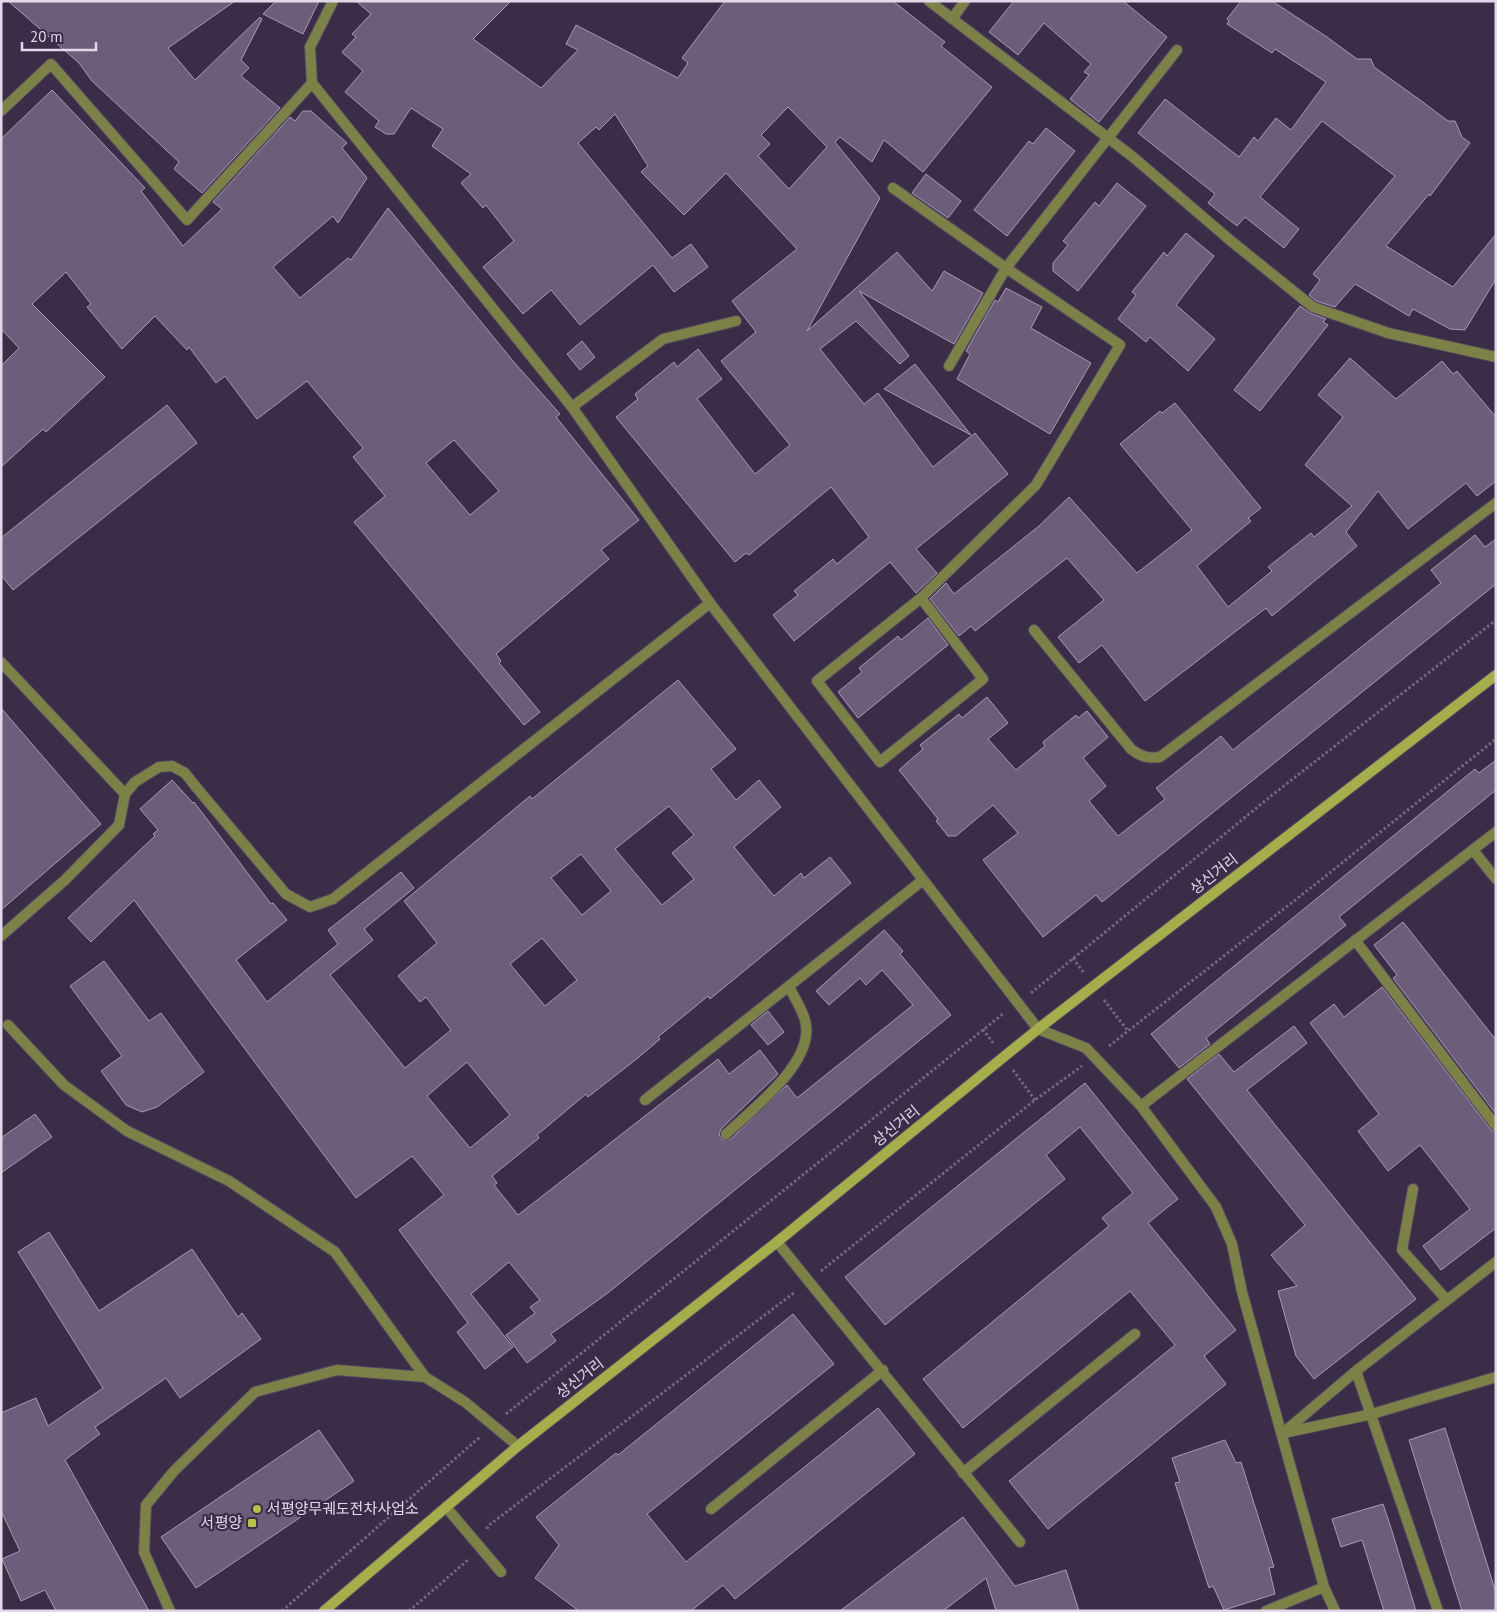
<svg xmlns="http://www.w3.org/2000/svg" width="1497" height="1612" font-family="'PT Sans','Noto Sans KR',sans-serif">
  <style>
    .building { fill: #6c5d7a; stroke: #a999b9; fill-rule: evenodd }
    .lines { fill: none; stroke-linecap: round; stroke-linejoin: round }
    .lane-casing { stroke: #564961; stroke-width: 12 }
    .street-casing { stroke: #564961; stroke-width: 12 }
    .secondary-casing { stroke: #564961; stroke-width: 12 }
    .path { stroke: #73677e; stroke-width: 3; stroke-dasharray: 2.5 2.5; stroke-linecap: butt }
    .lane { stroke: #7c8247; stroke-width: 10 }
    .street { stroke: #7c8247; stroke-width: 10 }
    .secondary { stroke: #a4ae4b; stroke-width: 10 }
    .poi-dot { fill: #b6c149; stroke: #3b2d47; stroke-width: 2 }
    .labels { text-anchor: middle; stroke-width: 4.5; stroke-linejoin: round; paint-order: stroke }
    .street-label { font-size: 15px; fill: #e1d9ea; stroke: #3b2d47 }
    .poi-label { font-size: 15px; fill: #e1d9ea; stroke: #3b2d47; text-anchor: start }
  </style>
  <rect width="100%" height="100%" fill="#3b2d47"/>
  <!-- building -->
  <path class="building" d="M 8,1 L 235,1 L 168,48 L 195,80 L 260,17 L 262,19 L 241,60 L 249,68 L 241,76 L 280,108 L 202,193 L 174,169 L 179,162 L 92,81 L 79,63 Z
    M 276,1 L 319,1 L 303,34 L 263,14 Z
    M 356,1 L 511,1 L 473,39 L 541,88 L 578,50 L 566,44 L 576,25 L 678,78 L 688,63 L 682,58 L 725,1 L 893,1 L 945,42 L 941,46 L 992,87 L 923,172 L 884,140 L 872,162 L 840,137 L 835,142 L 880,198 L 807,331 L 897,252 L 932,291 L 944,271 L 983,293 L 954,344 L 859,291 L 909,356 L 900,364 L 856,321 L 820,349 L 864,404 L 878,393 L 933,467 L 975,433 L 1008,474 L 916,549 L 937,573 L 916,593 L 890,562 L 794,641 L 773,615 L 798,595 L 794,591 L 833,559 L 837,564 L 869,537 L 831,487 L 749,555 L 746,553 L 735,562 L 616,417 L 638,399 L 635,394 L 674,362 L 677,367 L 698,349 L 722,379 L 697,399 L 755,474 L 790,445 L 721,361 L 756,332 L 732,301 L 797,249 L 726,173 L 684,215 L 641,172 L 648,166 L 615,114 L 599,130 L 596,127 L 578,143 L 672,258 L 691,244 L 708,267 L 674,292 L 653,265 L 580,325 L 551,290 L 523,314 L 483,267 L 514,241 L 486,205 L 483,208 L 461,183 L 471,174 L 432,146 L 443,129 L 411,108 L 394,134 L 386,134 L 375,127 L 379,121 L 345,92 L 363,71 L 342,52 L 356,37 L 352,34 L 371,14 ZM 788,107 L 827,147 L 789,189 L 758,156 L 770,144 L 761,135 Z
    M 1014,1 L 1123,1 L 1167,37 L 1099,122 L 1070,99 L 1089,75 L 1084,72 L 1091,64 L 1044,23 L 1018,55 L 989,32 Z
    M 1241,1 L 1272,1 L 1327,37 L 1357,59 L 1371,59 L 1374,67 L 1420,100 L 1448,121 L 1455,121 L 1462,137 L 1470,143 L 1430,196 L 1429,194 L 1386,246 L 1453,287 L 1496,234 L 1496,279 L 1465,330 L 1450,329 L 1413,309 L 1409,316 L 1355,284 L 1335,307 L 1316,301 L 1309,295 L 1320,280 L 1313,274 L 1395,176 L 1322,121 L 1260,197 L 1299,229 L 1284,248 L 1245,217 L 1237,226 L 1208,203 L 1215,194 L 1138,133 L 1165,99 L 1239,157 L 1254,137 L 1258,141 L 1276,118 L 1291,130 L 1326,82 L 1275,49 L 1272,53 L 1227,24 L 1229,21 L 1227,19 Z
    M 52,90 L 145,188 L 141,191 L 183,246 L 222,209 L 213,202 L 290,117 L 295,121 L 303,111 L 311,111 L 347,143 L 342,148 L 367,178 L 338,223 L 333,216 L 273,267 L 300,298 L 348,258 L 351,260 L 388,208 L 513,361 L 560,414 L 556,417 L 639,520 L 601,550 L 609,559 L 496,654 L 501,661 L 499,663 L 540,712 L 524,725 L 354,522 L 385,496 L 353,457 L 363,448 L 307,381 L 257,419 L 225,376 L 216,383 L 189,347 L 187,350 L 155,316 L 122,349 L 87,307 L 91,304 L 66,272 L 32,304 L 105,377 L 46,432 L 43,429 L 1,467 L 1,366 L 19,348 L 1,329 L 1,139 ZM 454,440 L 499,491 L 470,515 L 426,463 Z
    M 1046,128 L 1075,151 L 1007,236 L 974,210 L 1029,141 L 1033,144 Z
    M 926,174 L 961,201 L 948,218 L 912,193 Z
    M 1117,183 L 1146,206 L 1078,291 L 1053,271 L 1053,263 L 1068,245 L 1063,241 L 1095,202 L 1099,206 Z
    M 1186,233 L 1214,256 L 1176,305 L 1215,339 L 1188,371 L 1150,337 L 1146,342 L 1118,319 L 1136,295 L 1132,292 L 1164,252 L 1167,256 Z
    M 1006,288 L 1042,307 L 1031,328 L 1091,363 L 1050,434 L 957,379 L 970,354 L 966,351 L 995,300 L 998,302 Z
    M 1300,306 L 1310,313 L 1326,319 L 1323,322 L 1328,325 L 1260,411 L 1234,390 Z
    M 582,341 L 595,357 L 580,370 L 567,354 Z
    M 1350,358 L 1396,399 L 1442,361 L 1453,374 L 1457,371 L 1496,417 L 1496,481 L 1477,496 L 1466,483 L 1408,529 L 1378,491 L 1346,532 L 1357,546 L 1272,616 L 1266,608 L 1145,701 L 1102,645 L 1079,663 L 1058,637 L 1104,600 L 1067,558 L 975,631 L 971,626 L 959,636 L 930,599 L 946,583 L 954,594 L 1039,526 L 1069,497 L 1137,573 L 1192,530 L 1120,444 L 1160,411 L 1162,413 L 1175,403 L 1261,508 L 1248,518 L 1251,521 L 1197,566 L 1228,607 L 1272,571 L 1268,567 L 1311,533 L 1314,537 L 1352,506 L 1305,465 L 1343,417 L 1318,395 Z
    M 915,364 L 971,435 L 884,389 Z
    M 167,405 L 197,443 L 13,590 L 1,575 L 1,538 Z
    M 1475,535 L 1485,547 L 1496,539 L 1496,584 L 1102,902 L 1096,895 L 1043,937 L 983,860 L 1018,833 L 993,805 L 956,836 L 948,836 L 936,821 L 938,819 L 899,770 L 923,749 L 920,745 L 959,714 L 962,718 L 987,697 L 1008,723 L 988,739 L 1016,770 L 1045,746 L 1043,742 L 1076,715 L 1078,718 L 1087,711 L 1108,737 L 1083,758 L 1106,786 L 1089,801 L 1118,836 L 1165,799 L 1156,788 L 1221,736 L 1233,750 L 1441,583 L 1431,570 Z
    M 928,618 L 948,645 L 858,718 L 838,692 L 862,672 L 859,668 L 898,636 L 901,640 Z
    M 678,680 L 736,749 L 711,769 L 736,800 L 759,780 L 781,807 L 734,847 L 774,896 L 801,873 L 804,878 L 830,857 L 851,883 L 710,999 L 708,996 L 658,1037 L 660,1039 L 639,1057 L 588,1097 L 586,1094 L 537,1135 L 539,1138 L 492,1176 L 497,1183 L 494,1185 L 518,1215 L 718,1059 L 729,1074 L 760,1050 L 778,1074 L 721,1129 L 719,1135 L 723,1140 L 731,1139 L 787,1085 L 797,1098 L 913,1005 L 882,970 L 866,985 L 860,978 L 829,1005 L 816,991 L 884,930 L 903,951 L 900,954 L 951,1015 L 609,1292 L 551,1334 L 556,1341 L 527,1363 L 506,1335 L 535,1313 L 530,1307 L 540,1300 L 509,1262 L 471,1294 L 513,1347 L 485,1369 L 457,1332 L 468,1323 L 399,1230 L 444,1195 L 412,1156 L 356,1198 L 134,900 L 91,942 L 68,918 L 155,836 L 153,834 L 158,830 L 140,809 L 172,780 L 193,803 L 194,802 L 271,904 L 273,903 L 287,920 L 236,960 L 267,1002 L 338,944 L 328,930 L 401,872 L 414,888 L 364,929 L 373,940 L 330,975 L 405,1068 L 451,1030 L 426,997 L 420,1002 L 398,976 L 437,943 L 404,901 L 530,796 L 532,799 ZM 669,806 L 694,835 L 672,853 L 694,879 L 662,905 L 615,849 ZM 581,854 L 611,891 L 582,915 L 551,878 ZM 542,938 L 577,980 L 545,1006 L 510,964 ZM 467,1062 L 510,1115 L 470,1148 L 427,1096 Z
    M 1,708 L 101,824 L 1,910 Z
    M 1496,760 L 1496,790 L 1339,917 L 1346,925 L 1206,1038 L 1210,1044 L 1179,1068 L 1151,1034 L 1475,769 L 1479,773 Z
    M 1403,922 L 1496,1040 L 1496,1114 L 1393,978 L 1397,975 L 1374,945 Z
    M 104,961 L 149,1021 L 161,1013 L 204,1072 L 157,1107 L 142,1112 L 126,1105 L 101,1071 L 122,1056 L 70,986 Z
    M 1382,987 L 1491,1130 L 1496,1133 L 1496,1228 L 1441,1270 L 1423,1246 L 1470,1209 L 1420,1145 L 1388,1171 L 1358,1131 L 1379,1114 L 1310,1023 L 1334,1004 L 1344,1017 Z
    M 768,1011 L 784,1032 L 768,1045 L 751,1025 Z
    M 1294,1026 L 1307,1043 L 1247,1090 L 1416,1299 L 1314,1379 L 1296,1356 L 1278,1291 L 1297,1286 L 1271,1255 L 1305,1225 L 1187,1079 L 1219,1054 L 1234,1072 Z
    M 1085,1083 L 1178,1199 L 1148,1223 L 1236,1330 L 1204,1356 L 1226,1384 L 1048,1529 L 1009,1481 L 1175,1345 L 1130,1291 L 963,1428 L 923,1379 L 1109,1226 L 1102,1218 L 1133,1193 L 1080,1127 L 1046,1155 L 1065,1179 L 885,1325 L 845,1277 Z
    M 35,1114 L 52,1137 L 1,1173 L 1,1138 Z
    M 49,1232 L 99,1311 L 192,1249 L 238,1317 L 242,1313 L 261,1339 L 180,1398 L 166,1378 L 95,1427 L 100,1434 L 65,1460 L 149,1611 L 56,1611 L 45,1590 L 21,1601 L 2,1559 L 20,1551 L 1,1511 L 1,1413 L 36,1398 L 48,1426 L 103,1388 L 18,1252 Z
    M 793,1314 L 834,1364 L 647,1514 L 686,1562 L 878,1408 L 915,1454 L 735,1599 L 723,1585 L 691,1611 L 579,1611 L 535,1578 L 559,1545 L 536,1517 L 616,1453 L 618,1455 Z
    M 1445,1428 L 1496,1593 L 1496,1611 L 1462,1611 L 1409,1440 Z
    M 319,1430 L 354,1481 L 196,1588 L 161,1537 Z
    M 1225,1440 L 1236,1463 L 1241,1462 L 1274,1567 L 1269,1568 L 1275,1594 L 1224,1610 L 1213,1586 L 1209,1588 L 1175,1483 L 1180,1482 L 1172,1458 Z
    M 1383,1504 L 1392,1531 L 1416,1611 L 1384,1611 L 1362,1540 L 1341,1547 L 1332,1519 Z
    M 963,1517 L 1015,1586 L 1066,1570 L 1079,1611 L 996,1611 L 986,1578 L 943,1611 L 840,1611 Z"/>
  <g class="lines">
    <defs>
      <path id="lane" d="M 572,407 L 663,339 L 736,321
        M 1,662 L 125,794
        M 1,936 L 65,880 L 119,825 L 125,794 L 135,782 L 159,767 L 172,766 L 185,773 L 196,787
        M 8,1025 L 64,1085 L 127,1131 L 229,1181 L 335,1252 L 425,1377
        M 777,1242 L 1020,1542
        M 963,1473 L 1135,1334
        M 711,1509 L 883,1370
        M 170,1611 L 144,1552 L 146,1505 L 174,1471 L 255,1392 L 337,1370 L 425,1377 L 465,1402 L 518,1446"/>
      <path id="street" d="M 333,1 L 310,47 L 312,83 L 572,407 L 710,603 L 1038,1029 L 1086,1048 L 1141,1106 L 1216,1207 L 1232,1244 L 1242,1292 L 1324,1587 L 1335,1611
        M 929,1 L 1133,157 L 1231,241 L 1313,307 L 1388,333 L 1496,357
        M 952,19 L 965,1
        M 1,111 L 51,64 L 187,220 L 312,83
        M 893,188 L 1006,268 L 1120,345 L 1036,485 L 921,598 L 817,681 L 880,762 L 983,679 L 921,598
        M 949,366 L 1006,268 L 1177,50
        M 1034,630 L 1131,749 C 1140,756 1148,759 1160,757 L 1496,503
        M 196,787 L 286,894 L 310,907 L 333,899 L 710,603
        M 1473,850 L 1496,879
        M 1355,940 L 1496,1126
        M 645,1100 L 923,880
        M 1141,1106 L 1496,832
        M 726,1134 C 752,1110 812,1064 806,1025 C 805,1013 794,998 789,986
        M 1413,1189 L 1402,1250 L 1446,1299
        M 1356,1371 L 1438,1611
        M 1283,1433 L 1356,1371 L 1496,1262
        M 1284,1433 L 1372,1414 L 1496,1377
        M 446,1507 L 501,1572
        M 1266,1611 L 1324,1587"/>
      <path id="secondary" d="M 324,1611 L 518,1446 L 777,1242 L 1038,1029 L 1496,675"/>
    </defs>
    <!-- lane casing -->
    <use href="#lane" class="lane-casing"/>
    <!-- street casing -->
    <use href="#street" class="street-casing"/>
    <!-- secondary casing -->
    <use href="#secondary" class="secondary-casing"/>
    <!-- path -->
    <path class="path" d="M 1073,958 L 1084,973
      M 1031,993 L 1271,796 L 1496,620
      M 1104,1000 L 1128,1031
      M 983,1029 L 993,1043
      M 1109,1046 L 1322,879 L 1496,739
      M 1013,1070 L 1035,1100
      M 821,1271 L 1035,1100 L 1082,1066
      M 506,1414 L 1004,1013
      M 487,1529 L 488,1526 L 795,1292
      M 282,1611 L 481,1436
      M 409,1611 L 469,1559"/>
    <!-- lane -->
    <use href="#lane" class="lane"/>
    <!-- street -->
    <use href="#street" class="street"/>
    <!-- secondary -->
    <use href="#secondary" class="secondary"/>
  </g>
  <!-- markers -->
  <g class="poi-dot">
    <circle cx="257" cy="1509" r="5"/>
    <rect x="247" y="1518" width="10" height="10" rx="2.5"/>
  </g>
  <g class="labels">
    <!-- street labels -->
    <g class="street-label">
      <text transform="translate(1214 874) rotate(-38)" y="5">상신거리</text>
      <text transform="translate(896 1126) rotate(-39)" y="5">상신거리</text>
      <text transform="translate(580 1378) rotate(-38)" y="5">상신거리</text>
    </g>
    <!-- poi labels -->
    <g class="poi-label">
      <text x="267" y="1514">서평양무궤도전차사업소</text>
      <text x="242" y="1528" text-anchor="end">서평양</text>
    </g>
  </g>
  <!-- border -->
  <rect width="1497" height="1612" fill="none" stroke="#e1d9ea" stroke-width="5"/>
  <!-- scale -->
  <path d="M22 42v8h74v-8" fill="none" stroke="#e1d9ea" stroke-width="2.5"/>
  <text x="30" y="42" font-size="15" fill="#e1d9ea" stroke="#3b2d47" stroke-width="4" paint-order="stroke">20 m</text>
</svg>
